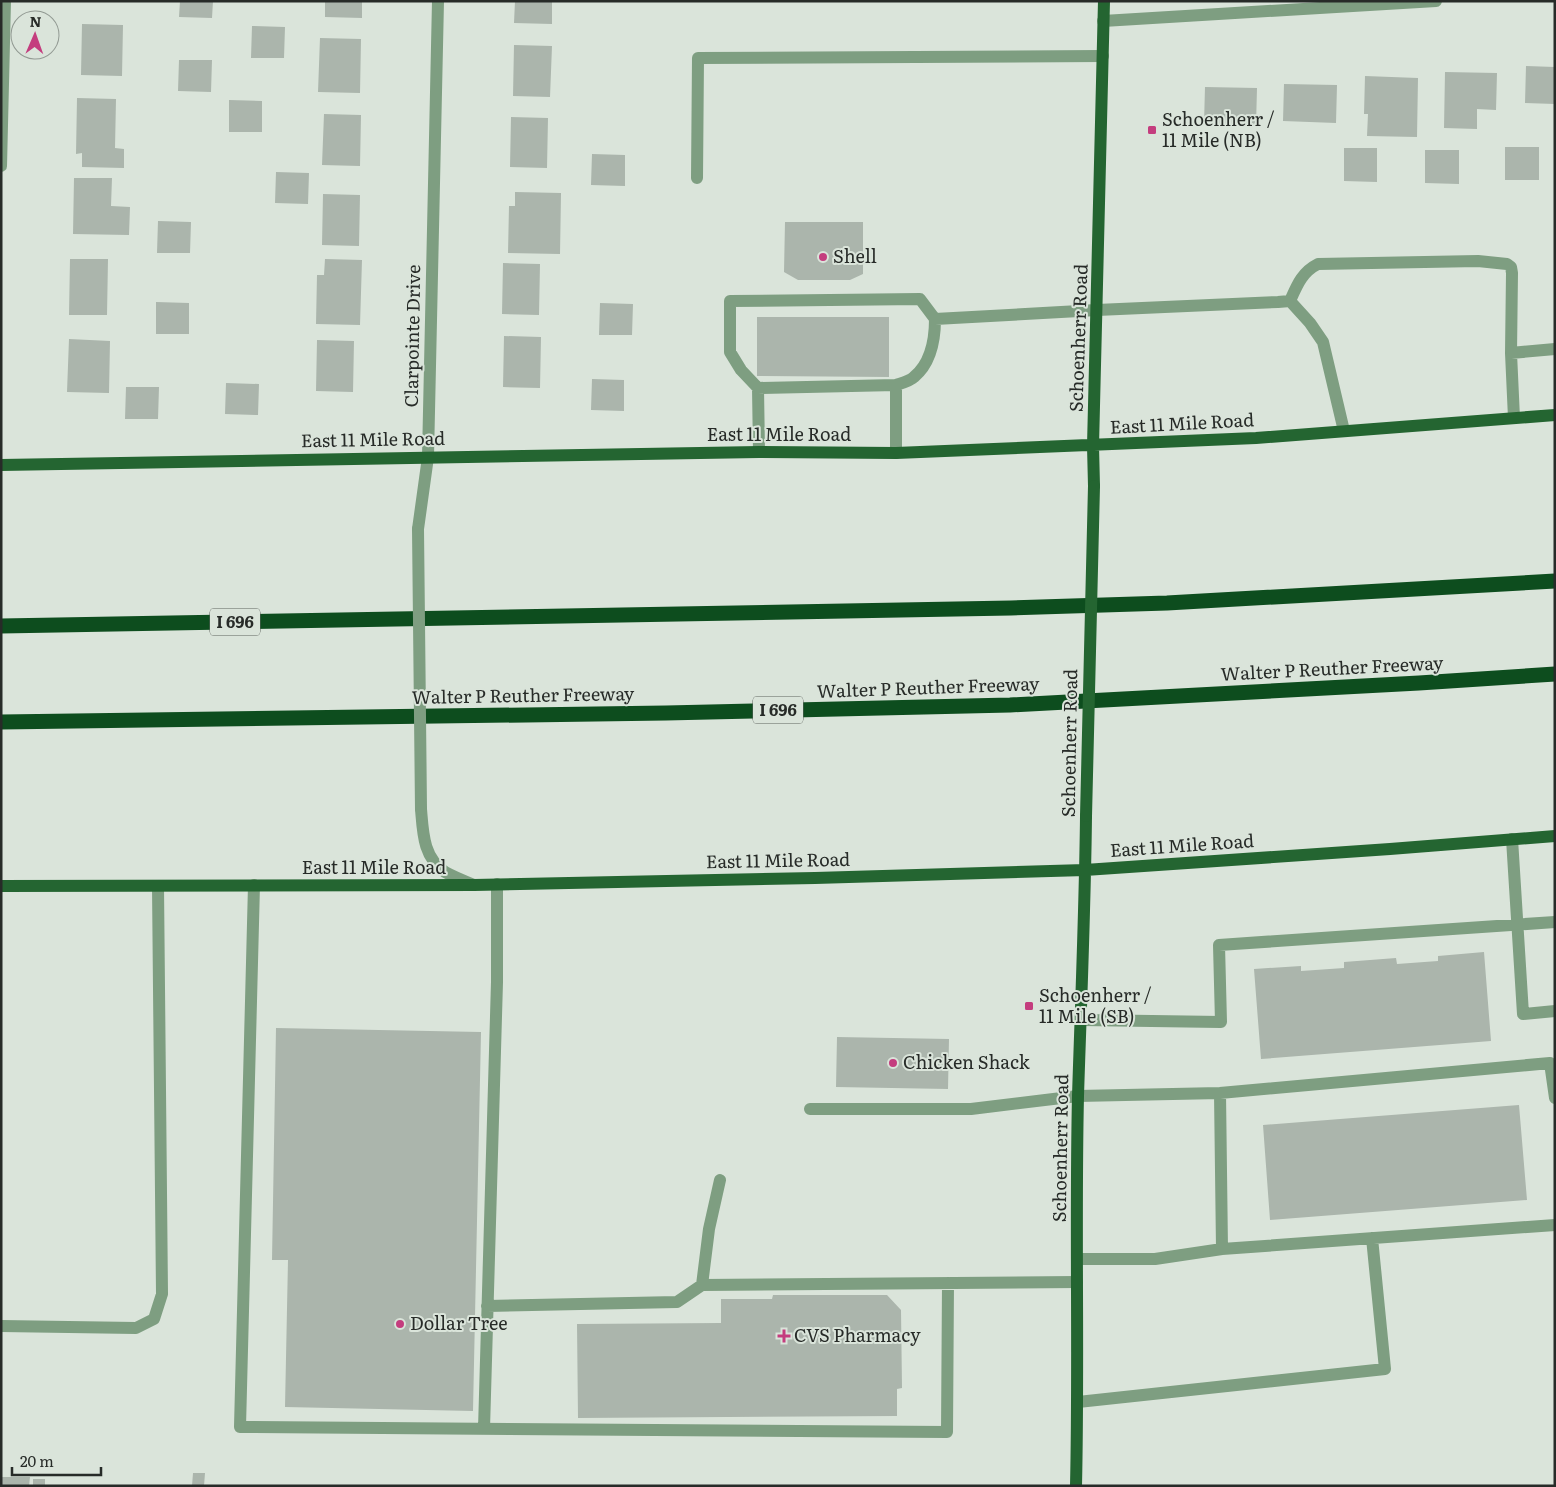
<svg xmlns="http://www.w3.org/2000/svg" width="1556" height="1487" font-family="Literata,serif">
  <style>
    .building { fill: #abb5ac }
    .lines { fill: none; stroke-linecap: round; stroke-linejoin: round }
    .minor { stroke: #7e9e81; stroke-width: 12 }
    .major { stroke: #246531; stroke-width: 12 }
    .highway { stroke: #0d4d1e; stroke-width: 15 }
    .minor-bridge { stroke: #7e9e81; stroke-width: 12 }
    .major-bridge { stroke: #246531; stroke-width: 12 }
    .poi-dot { fill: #c43d7e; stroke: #dae4da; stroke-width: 2 }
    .labels { text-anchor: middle; stroke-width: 4; stroke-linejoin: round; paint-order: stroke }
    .shield { fill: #dae4da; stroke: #5d625d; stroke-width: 1 }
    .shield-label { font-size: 16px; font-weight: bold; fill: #272b28 }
    .poi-label { font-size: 18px; fill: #272b28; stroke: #dae4da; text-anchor: start }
    .street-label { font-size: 18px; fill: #272b28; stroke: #dae4da }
  </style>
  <rect width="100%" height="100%" fill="#dae4da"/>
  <!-- building -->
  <path class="building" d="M 180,1 L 213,1 L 212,18 L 179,17 Z
    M 325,1 L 362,1 L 362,18 L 325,17 Z
    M 515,1 L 552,1 L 552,24 L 514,23 Z
    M 82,24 L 123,25 L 122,76 L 81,75 Z
    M 252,26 L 285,27 L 284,58 L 251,58 Z
    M 320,38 L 361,39 L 360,93 L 318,92 Z
    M 514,45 L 552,46 L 550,97 L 513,96 Z
    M 179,60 L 212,60 L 211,92 L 178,91 Z
    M 1526,66 L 1555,67 L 1555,104 L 1525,103 Z
    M 1445,72 L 1497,73 L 1496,110 L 1477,109 L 1477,129 L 1444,128 Z
    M 1365,76 L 1418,78 L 1417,137 L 1367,136 L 1368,114 L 1364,114 Z
    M 1284,84 L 1337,85 L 1336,123 L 1283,121 Z
    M 1205,87 L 1257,88 L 1256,126 L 1204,124 Z
    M 77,98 L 116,99 L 115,148 L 124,149 L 124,168 L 82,167 L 82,153 L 76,154 Z
    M 229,100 L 262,101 L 262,132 L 229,132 Z
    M 324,114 L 361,115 L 360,166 L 322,165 Z
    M 511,117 L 548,118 L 547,168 L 510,167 Z
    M 1505,147 L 1539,147 L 1539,180 L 1505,180 Z
    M 1344,148 L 1377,148 L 1377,182 L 1344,181 Z
    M 1425,150 L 1459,150 L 1459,184 L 1425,183 Z
    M 592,154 L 625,155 L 625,186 L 591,185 Z
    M 276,172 L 309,173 L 308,204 L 275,203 Z
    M 74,178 L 112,178 L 111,206 L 130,207 L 129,235 L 73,234 Z
    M 515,192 L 561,193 L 560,254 L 508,253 L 509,206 L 515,206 Z
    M 323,194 L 360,195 L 359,246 L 322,245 Z
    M 158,221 L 191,222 L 190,253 L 157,253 Z
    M 785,222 L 863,222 L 863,274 L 850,280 L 798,280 L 784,272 Z
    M 70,259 L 108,259 L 107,315 L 69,315 Z
    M 325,259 L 362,260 L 360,325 L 316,324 L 317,275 L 324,275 Z
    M 503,263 L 540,264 L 539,315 L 502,314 Z
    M 156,302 L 189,303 L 189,334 L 156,334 Z
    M 600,303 L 633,304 L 632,335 L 599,335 Z
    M 757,317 L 889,317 L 889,377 L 757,376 Z
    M 504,336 L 541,337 L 540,388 L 503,387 Z
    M 69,339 L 110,341 L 109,393 L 67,392 Z
    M 317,340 L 354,341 L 353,392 L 316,391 Z
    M 592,379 L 624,380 L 624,411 L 591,410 Z
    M 226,383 L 259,384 L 258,415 L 225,414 Z
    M 126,387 L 159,387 L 158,419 L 125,419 Z
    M 1484,952 L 1491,1041 L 1261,1059 L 1254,969 L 1301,966 L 1301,971 L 1344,968 L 1344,962 L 1396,958 L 1397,964 L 1438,961 L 1438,956 Z
    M 276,1028 L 481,1032 L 473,1411 L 285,1407 L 288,1260 L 272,1260 Z
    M 837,1037 L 949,1039 L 948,1089 L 836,1087 Z
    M 1519,1105 L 1527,1200 L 1270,1220 L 1263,1125 Z
    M 773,1295 L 887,1295 L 901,1310 L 902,1388 L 897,1389 L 897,1416 L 578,1418 L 577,1324 L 721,1323 L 721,1299 L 772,1299 Z
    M 193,1473 L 205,1473 L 204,1486 L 192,1486 Z
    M 1,1477 L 30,1477 L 29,1486 L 1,1486 Z
    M 33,1479 L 45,1479 L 45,1486 L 33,1486 Z"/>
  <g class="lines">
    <!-- minor -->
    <path class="minor" d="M 1103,21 L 1436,1
      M 1,166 L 5,1
      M 697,178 L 698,58 L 1103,56
      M 1290,301 L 1310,323 L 1323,342 L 1344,431
      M 896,385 C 902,383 910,381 914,377 C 931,363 935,340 935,319
      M 758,388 L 741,370 L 730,352 L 730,301 L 920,299 L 935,319 L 1097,310 L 1278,302 L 1290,301 C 1297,285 1302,272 1318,264 L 1478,261 L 1507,264 L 1511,267 L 1512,273 L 1511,353
      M 1514,418 L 1511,353 L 1555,349
      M 759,452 L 758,388 L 896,385 L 896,453
      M 418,529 L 428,457 L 438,1
      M 421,809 C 423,833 423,857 445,872 C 454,877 464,881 474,885
      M 1512,839 L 1523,1014 L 1555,1011
      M 254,885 L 240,1427 L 947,1432 L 948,1283
      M 1082,1020 L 1221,1022 L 1219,945 L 1555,922
      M 1220,1093 L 1222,1249
      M 810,1109 L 971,1109 L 1078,1096 L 1220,1093 L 1550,1063 L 1555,1098
      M 1077,1259 L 1155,1259 L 1222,1249 L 1555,1225
      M 702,1285 L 1077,1282
      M 487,1306 L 677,1302 L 702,1285 L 709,1229 L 720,1180
      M 1,1326 L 136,1328 L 154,1319 L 162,1294 L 158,886
      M 1078,1402 L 1385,1369 L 1372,1238
      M 484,1429 L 497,982 L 497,884"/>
    <!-- major -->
    <path class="major" d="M 1,465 L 759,452 L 896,453 L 1256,438 L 1555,415
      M 1094,486 L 1093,446 L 1104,1
      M 1,886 L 474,885 L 815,878 L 1085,870 L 1390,849 L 1555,836
      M 1076,1486 C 1079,1356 1075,1226 1078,1096 C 1081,1002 1085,909 1086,816"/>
    <!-- highway -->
    <path class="highway" d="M 1,626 L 1011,608 L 1167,603 L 1555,581
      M 1,722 L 666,713 L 1010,705 L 1419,683 L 1555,674"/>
    <!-- minor-bridge -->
    <path class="minor-bridge" d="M 418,529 L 421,809"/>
    <!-- major-bridge -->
    <path class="major-bridge" d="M 1086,816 L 1094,486"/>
  </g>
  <!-- markers -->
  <g class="poi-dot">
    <rect x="1147" y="125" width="10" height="10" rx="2.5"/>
    <circle cx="823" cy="257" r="5"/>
    <rect x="1024" y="1001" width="10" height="10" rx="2.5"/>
    <circle cx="893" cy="1063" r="5"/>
    <circle cx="400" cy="1324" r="5"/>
    <path d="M781.5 1328.5h5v5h5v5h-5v5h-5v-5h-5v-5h5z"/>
  </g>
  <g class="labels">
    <!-- shield labels -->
    <g class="shield">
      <rect x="210" y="608.5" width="50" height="27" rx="4"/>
      <rect x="753" y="696.5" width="50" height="27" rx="4"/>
    </g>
    <g class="shield-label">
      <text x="235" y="628">I 696</text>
      <text x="778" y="716">I 696</text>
    </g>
    <!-- poi labels -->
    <g class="poi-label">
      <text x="1162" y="126">Schoenherr /<tspan x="1162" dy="21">11 Mile (NB)</tspan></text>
      <text x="833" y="263">Shell</text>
      <text x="1039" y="1002">Schoenherr /<tspan x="1039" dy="21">11 Mile (SB)</tspan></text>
      <text x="903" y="1069">Chicken Shack</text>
      <text x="410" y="1330">Dollar Tree</text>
      <text x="794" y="1342">CVS Pharmacy</text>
    </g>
    <!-- street labels -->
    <g class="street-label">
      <text transform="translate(413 336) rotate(-89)" y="6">Clarpointe Drive</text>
      <text transform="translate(1079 338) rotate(-88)" y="6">Schoenherr Road</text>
      <text transform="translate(1182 424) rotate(-3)" y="6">East 11 Mile Road</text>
      <text x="779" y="441">East 11 Mile Road</text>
      <text transform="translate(373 440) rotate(-1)" y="6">East 11 Mile Road</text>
      <text transform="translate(1332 669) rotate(-3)" y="6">Walter P Reuther Freeway</text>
      <text transform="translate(928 688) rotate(-2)" y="6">Walter P Reuther Freeway</text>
      <text transform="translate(523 696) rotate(-1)" y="6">Walter P Reuther Freeway</text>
      <text transform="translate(1070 743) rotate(-89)" y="6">Schoenherr Road</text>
      <text transform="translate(1182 846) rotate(-4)" y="6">East 11 Mile Road</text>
      <text transform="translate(778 861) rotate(-1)" y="6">East 11 Mile Road</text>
      <text x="374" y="874">East 11 Mile Road</text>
      <text transform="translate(1061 1148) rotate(-89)" y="6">Schoenherr Road</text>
    </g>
  </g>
  <!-- border -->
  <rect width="1556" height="1487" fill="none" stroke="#272b28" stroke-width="5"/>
  <!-- north arrow -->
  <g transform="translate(35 35) rotate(2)"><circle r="24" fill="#dae4da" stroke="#929a93"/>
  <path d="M0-4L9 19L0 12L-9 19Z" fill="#c43d7e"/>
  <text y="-8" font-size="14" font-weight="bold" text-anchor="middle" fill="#272b28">N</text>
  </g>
  <!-- scale -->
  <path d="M12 1467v8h89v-8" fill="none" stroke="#272b28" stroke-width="2.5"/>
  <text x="20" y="1467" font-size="15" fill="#272b28" stroke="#dae4da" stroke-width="4" paint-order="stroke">20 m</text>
</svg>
